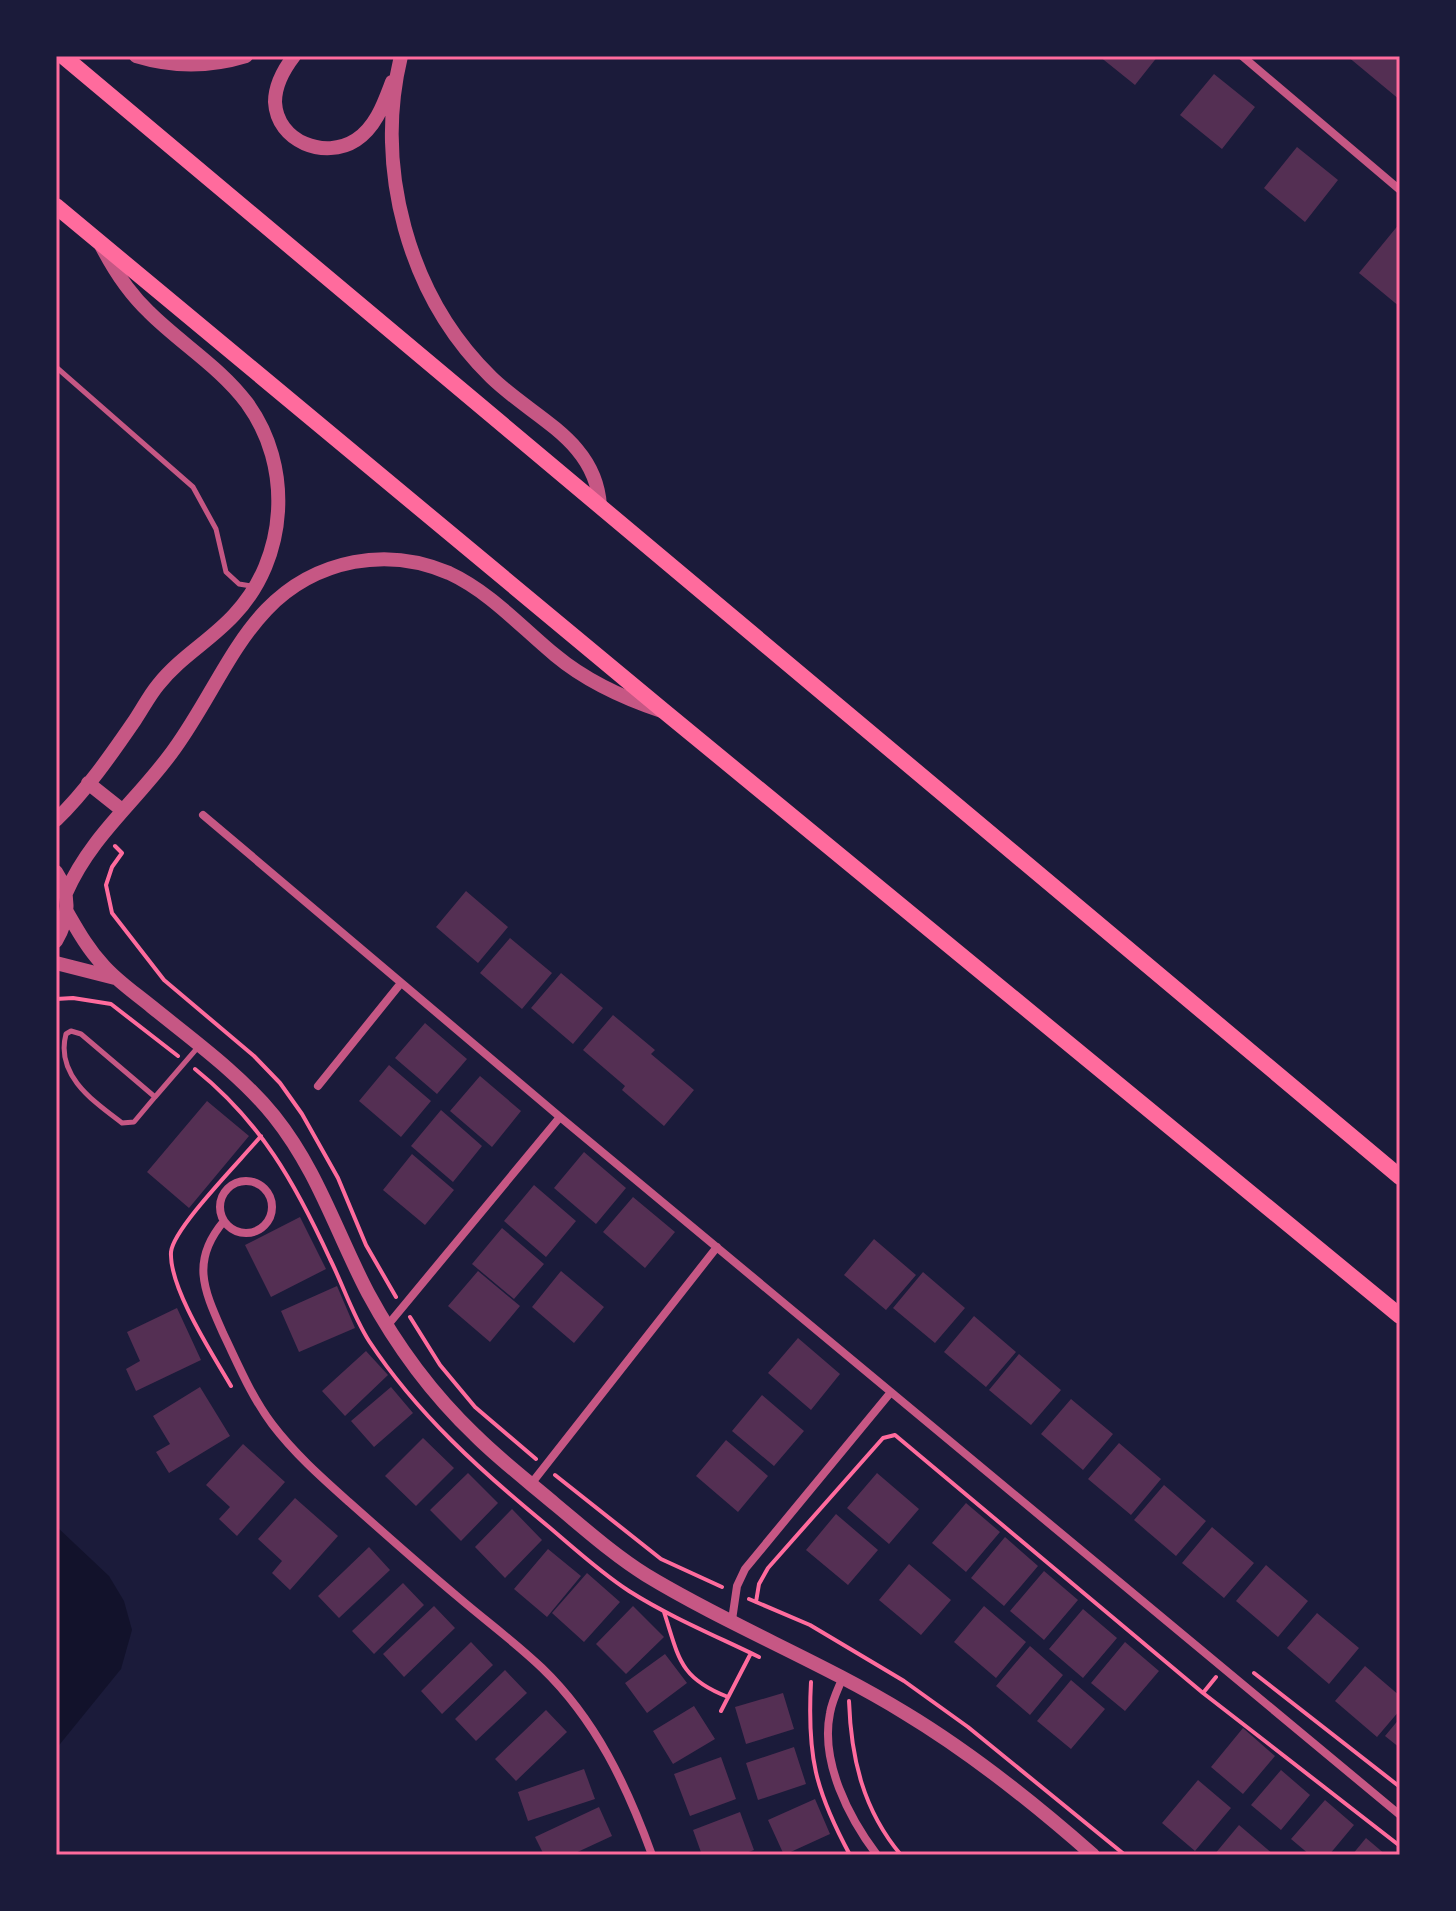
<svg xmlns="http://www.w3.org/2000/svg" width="1456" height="1911" font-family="'Open Sans',sans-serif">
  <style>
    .water { fill: #12122b }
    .building { fill: #542f53 }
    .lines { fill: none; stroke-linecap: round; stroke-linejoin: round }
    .path { stroke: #ff6b9d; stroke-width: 4 }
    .service { stroke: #c65784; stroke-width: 5 }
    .minor { stroke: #c65784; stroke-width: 8 }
    .tertiary { stroke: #c65784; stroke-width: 14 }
    .primary { stroke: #ff6b9d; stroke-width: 16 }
    .neatline { fill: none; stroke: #ff6b9d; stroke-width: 3 }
  </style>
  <rect width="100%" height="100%" fill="#1b1b3a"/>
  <!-- water -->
  <path class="water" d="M 56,1526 L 109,1576 L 124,1601 L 132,1630 L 121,1669 L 56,1749 Z"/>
  <!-- building -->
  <path class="building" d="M 1099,56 L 1158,56 L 1135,85 Z
    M 1347,56 L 1400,56 L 1400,100 Z
    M 1214,74 L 1255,107 L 1222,149 L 1180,115 Z
    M 1297,147 L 1338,180 L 1305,222 L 1264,188 Z
    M 1400,223 L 1400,307 L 1359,273 Z
    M 466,891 L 508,927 L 478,963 L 436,927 Z
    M 510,938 L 552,973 L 522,1009 L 480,973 Z
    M 561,973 L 603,1008 L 573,1044 L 531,1008 Z
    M 613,1015 L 655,1050 L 651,1054 L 694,1090 L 664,1126 L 622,1090 L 625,1086 L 583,1050 Z
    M 425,1023 L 467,1059 L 437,1094 L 395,1058 Z
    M 389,1065 L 431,1101 L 401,1137 L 359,1101 Z
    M 480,1076 L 521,1111 L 492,1147 L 450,1111 Z
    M 207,1101 L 249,1136 L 189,1208 L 147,1172 Z
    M 441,1110 L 482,1146 L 453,1182 L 411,1146 Z
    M 584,1152 L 626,1188 L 596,1224 L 554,1188 Z
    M 412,1154 L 454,1190 L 425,1225 L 383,1190 Z
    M 534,1185 L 576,1221 L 546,1257 L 504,1221 Z
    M 633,1197 L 675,1232 L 645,1268 L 603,1232 Z
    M 300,1217 L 326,1269 L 271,1297 L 245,1245 Z
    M 502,1228 L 544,1264 L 514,1299 L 472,1264 Z
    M 874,1239 L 916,1275 L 886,1310 L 844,1275 Z
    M 478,1271 L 520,1306 L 490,1342 L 448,1306 Z
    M 561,1271 L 604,1307 L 574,1343 L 532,1307 Z
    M 923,1272 L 965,1308 L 935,1343 L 893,1308 Z
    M 337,1286 L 355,1328 L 299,1352 L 281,1311 Z
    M 177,1308 L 201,1360 L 136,1391 L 126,1369 L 140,1361 L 127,1332 Z
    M 974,1316 L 1016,1352 L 986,1387 L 944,1352 Z
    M 798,1338 L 840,1374 L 811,1410 L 768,1373 Z
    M 366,1351 L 388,1375 L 345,1416 L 322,1391 Z
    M 1019,1354 L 1061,1390 L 1031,1425 L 989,1390 Z
    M 200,1387 L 230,1436 L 169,1473 L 156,1452 L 170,1444 L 153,1416 Z
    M 391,1387 L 413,1413 L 374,1447 L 351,1421 Z
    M 762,1395 L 804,1431 L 774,1466 L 732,1431 Z
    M 1071,1399 L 1113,1434 L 1083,1470 L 1041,1434 Z
    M 423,1438 L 454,1468 L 416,1506 L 385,1476 Z
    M 726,1440 L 768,1476 L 738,1512 L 696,1476 Z
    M 1119,1443 L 1161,1479 L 1131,1515 L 1088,1479 Z
    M 243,1444 L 285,1482 L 237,1536 L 219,1519 L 230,1507 L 206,1485 Z
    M 468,1473 L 498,1503 L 461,1541 L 430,1510 Z
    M 877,1473 L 919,1509 L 889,1544 L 847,1508 Z
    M 1164,1485 L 1206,1521 L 1176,1556 L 1134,1520 Z
    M 295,1498 L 338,1536 L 290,1590 L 272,1573 L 282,1561 L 258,1539 Z
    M 966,1503 L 1000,1532 L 966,1572 L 932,1543 Z
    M 512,1509 L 542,1540 L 505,1578 L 475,1547 Z
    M 836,1514 L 878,1550 L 848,1585 L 806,1550 Z
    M 1212,1527 L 1254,1563 L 1224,1598 L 1182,1563 Z
    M 1005,1537 L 1038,1566 L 1004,1606 L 971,1578 Z
    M 369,1547 L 390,1570 L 339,1618 L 318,1596 Z
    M 548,1549 L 581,1576 L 547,1617 L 514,1589 Z
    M 909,1564 L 951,1600 L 921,1635 L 879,1600 Z
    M 1266,1565 L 1308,1601 L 1278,1637 L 1236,1601 Z
    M 1044,1571 L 1078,1600 L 1044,1640 L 1010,1611 Z
    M 587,1573 L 620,1602 L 584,1642 L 552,1613 Z
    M 403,1583 L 424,1605 L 374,1654 L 352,1631 Z
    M 434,1606 L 455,1628 L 404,1677 L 383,1654 Z
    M 633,1606 L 664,1637 L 626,1674 L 596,1644 Z
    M 984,1606 L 1026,1642 L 996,1678 L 954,1642 Z
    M 1083,1609 L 1117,1638 L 1083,1678 L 1049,1649 Z
    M 1317,1613 L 1359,1648 L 1329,1684 L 1287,1648 Z
    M 471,1642 L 493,1665 L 442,1714 L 421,1691 Z
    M 1125,1642 L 1159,1671 L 1125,1711 L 1091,1683 Z
    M 1030,1646 L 1063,1675 L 1030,1715 L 996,1686 Z
    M 665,1654 L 687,1683 L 647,1713 L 625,1683 Z
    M 1365,1666 L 1400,1696 L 1400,1710 L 1377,1737 L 1335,1701 Z
    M 505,1670 L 527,1693 L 476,1741 L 455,1719 Z
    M 1071,1680 L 1105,1709 L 1071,1749 L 1037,1721 Z
    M 783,1693 L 794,1729 L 746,1744 L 735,1707 Z
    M 694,1706 L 715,1739 L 673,1764 L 653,1731 Z
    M 546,1710 L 567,1732 L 516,1781 L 495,1759 Z
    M 1400,1718 L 1400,1748 L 1385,1736 Z
    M 1243,1728 L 1275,1756 L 1243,1794 L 1211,1767 Z
    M 794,1747 L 806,1784 L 758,1800 L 746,1763 Z
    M 721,1757 L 736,1799 L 690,1816 L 674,1774 Z
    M 584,1769 L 595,1799 L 528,1821 L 518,1792 Z
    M 1281,1770 L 1310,1795 L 1281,1830 L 1251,1805 Z
    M 1198,1780 L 1231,1808 L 1195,1851 L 1162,1823 Z
    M 815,1799 L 830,1834 L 784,1855 L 768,1820 Z
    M 1325,1800 L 1354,1825 L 1329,1855 L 1310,1855 L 1291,1839 Z
    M 599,1807 L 612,1836 L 571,1855 L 544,1855 L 535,1837 Z
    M 740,1812 L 754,1850 L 741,1855 L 702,1855 L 693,1830 Z
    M 1239,1825 L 1274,1855 L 1214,1855 Z
    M 1366,1838 L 1386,1855 L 1352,1855 Z"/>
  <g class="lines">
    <!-- path -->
    <path class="path" d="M 115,846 L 122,853 L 112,867 L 106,885 L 112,913 L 164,980 L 254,1056 L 280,1083 L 302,1114 L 338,1178 L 366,1245 L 396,1297
      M 56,999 L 73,998 L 111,1004 L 178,1056
      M 195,1069 C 261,1122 295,1183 330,1259 C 343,1285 353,1316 369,1341 C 417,1414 482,1472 549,1527 C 575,1549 601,1573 629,1591 C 670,1617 716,1636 759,1657
      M 410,1317 L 440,1365 L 475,1407 L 536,1459
      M 231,1386 C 213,1355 169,1288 171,1252 C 173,1228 243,1158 261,1136
      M 555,1475 L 661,1559 L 722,1587
      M 749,1599 L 810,1625 L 904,1681 L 968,1727 L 1125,1855
      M 756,1602 L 759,1584 L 768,1568 L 883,1438 L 895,1435 L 1203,1693
      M 664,1612 C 679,1658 679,1678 728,1697
      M 1254,1673 L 1400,1787
      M 1216,1677 L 1203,1693 L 1400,1846
      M 811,1682 C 807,1756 815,1790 850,1855
      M 849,1701 C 851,1758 863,1810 901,1855
      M 721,1711 L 751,1653"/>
    <!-- service -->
    <path class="service" d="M 56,367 L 193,487 L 216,529 L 226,572 L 239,584 L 251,586
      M 71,1031 L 81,1034 L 155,1097 L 134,1122 L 122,1123 C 93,1101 55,1075 66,1034 Z
      M 155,1097 L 199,1046"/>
    <!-- minor -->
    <path class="minor" d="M 1242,56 L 1400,190
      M 203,815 L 560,1117 L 1400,1815
      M 318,1086 L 401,983
      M220 1207a26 26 0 1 1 52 0a26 26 0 1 1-52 0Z
      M 224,1221 C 190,1261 204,1290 223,1333 C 238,1364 251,1396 272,1424 C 294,1453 321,1477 349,1502 C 385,1534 421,1566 458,1597 C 486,1621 516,1643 542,1668 C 596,1720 627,1786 652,1855
      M 387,1326 L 560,1117
      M 531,1484 L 717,1247
      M 732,1620 L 737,1586 L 745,1569 L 891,1392
      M 843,1677 C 838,1689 832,1701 830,1713 C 820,1762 849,1818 877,1855"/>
    <!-- tertiary -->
    <path class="tertiary" d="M 136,56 C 172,67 210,67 246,56
      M 294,56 C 284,69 275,85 275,102 C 277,142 325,160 356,140 C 376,127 384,103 392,82
      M 401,56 C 374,168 408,296 491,377 C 534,419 596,440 600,506
      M 88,783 L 122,810
      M 56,820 C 86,791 111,755 135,720 C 143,708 149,696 158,685 C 180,657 210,641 234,615 C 288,558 293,466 247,403 C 220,367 180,343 149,312 C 128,292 113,269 100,243
      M 56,872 C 71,894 69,919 56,941
      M 66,893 C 91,835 140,798 175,748 C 229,673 251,582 354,562 C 386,556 419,560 449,573 C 490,592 521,627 555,655 C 586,681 623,698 662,711
      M 67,912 C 78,931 88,949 103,965 C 117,981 135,993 152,1007 C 194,1041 240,1074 274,1116 C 318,1171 336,1232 368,1293 C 396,1345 432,1394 475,1435 C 500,1460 529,1482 556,1505 C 585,1529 614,1555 646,1575 C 730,1626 822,1662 905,1713 C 973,1754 1034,1803 1093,1855
      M 56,963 L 115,978"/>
    <!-- primary -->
    <path class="primary" d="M 63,56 L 1400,1177
      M 56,206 L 665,712 L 1400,1316"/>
  </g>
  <!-- border -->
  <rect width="1456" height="1911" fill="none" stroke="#1b1b3a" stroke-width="116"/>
  <rect x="58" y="58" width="1340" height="1795" class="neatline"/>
</svg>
